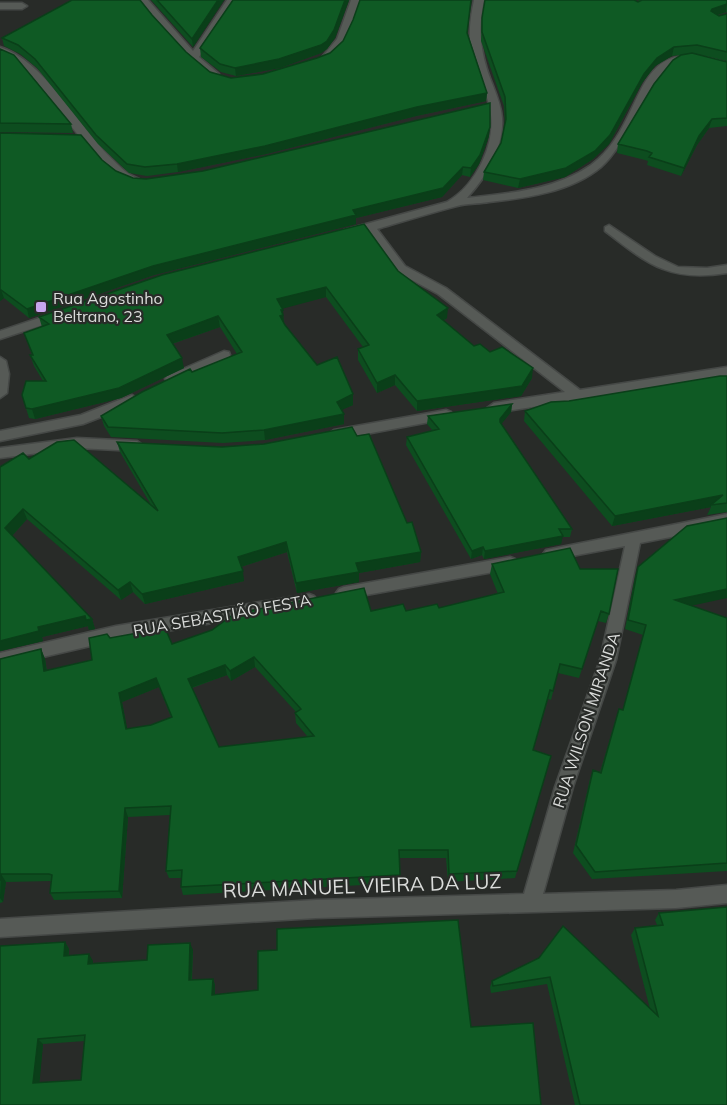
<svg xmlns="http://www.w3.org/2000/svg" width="727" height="1105" font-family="Mulish,sans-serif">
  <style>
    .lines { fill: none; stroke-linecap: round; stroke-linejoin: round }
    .minor-casing { stroke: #454846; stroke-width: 3 }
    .minor { fill: #565a56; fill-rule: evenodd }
    .wall { fill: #0d4d1f; fill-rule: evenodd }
    .shaded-wall { fill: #0a3f19 }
    .building { fill: #0f5a24; stroke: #0a3f19; stroke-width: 1.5; fill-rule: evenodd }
    .poi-dot { fill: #c8a5ee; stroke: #282b28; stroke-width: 2 }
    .labels { text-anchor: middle; stroke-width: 4.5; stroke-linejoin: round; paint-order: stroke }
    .poi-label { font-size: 16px; fill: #dbdddb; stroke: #282b28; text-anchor: start }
    .street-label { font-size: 16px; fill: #dbdddb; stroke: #282b28 }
    .near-street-label { font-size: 20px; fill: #dbdddb; stroke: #282b28 }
  </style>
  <rect width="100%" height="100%" fill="#282b28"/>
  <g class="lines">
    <defs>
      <path id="minor" d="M 138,0 L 148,0 L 193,51 L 227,0 L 237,0 L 199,57 L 219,74 L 219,78 L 211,78 L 173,42 Z
        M 351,0 L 361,0 C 352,21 348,44 330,59 L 324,59 L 322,57 L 337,39 Z
        M 474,0 L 484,0 C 478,28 480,51 490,78 C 495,91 501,104 502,118 C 504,148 486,177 467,198 C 510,193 555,190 591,165 C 650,122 627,28 727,63 L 727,69 C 712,65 694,56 678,61 C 655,67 628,145 601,167 C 571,192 526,198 489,202 C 478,204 467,203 457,206 C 430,213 404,221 377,229 L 405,266 L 446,288 L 580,390 L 727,367 L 727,377 L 494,413 L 489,411 L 487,408 L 494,403 L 565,392 L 438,294 L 397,272 L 367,231 L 348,237 L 342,233 L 344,230 L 447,202 C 477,185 499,139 489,105 C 484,83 473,64 470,42 C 469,28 471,14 474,0 Z
        M 0,3 L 22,3 L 27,6 L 22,9 L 0,9 Z
        M 0,47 C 43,60 78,125 110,157 C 119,166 126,174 139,179 L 139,183 C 106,189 45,82 17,62 C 12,58 5,56 0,54 Z
        M 609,225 L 655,256 L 678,267 L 707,268 L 727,265 L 727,273 C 669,282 649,265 605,231 L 605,227 Z
        M 60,311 L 66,315 L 64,318 L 0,339 L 0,331 Z
        M 224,351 L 229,352 L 230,355 L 229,358 L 177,382 L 172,384 L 165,379 L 167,376 Z
        M 0,357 L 6,361 L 9,374 L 7,393 L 0,398 Z
        M 132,395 L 139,400 L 137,403 L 83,424 L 0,441 L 0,431 L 81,415 Z
        M 446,410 L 451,412 L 453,415 L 451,418 L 334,440 L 327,435 L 334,430 Z
        M 77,438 L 137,441 L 144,446 L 137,451 L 77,448 L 0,458 L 0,448 Z
        M 727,514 L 727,526 L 640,543 L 616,660 L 573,787 L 543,894 L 676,890 L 727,885 L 727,903 L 676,908 L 316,918 L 0,937 L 0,919 L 316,900 L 524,894 L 555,787 L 600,660 L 625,546 L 551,560 L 546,558 L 543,554 L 546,550 Z
        M 510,557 L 515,559 L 518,563 L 515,567 L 510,569 L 344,599 L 339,597 L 336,593 L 339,589 L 344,587 Z
        M 309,594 L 314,596 L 317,600 L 314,604 L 309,606 L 116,640 L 0,667 L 0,653 L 116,626 Z"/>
    </defs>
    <!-- minor casing -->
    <use href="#minor" class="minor-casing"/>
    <!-- minor -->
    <use href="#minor" class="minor"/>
  </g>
  <!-- wall -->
  <path class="wall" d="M 151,0 L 224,0 L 193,47 Z
    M 233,0 L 349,0 L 335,38 L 327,49 L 321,53 L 280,68 L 236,76 L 221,72 L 201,57 L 200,48 Z
    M 638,0 L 727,0 L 727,12 L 717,15 L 719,16 L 727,14 L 727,61 L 693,53 L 727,62 L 727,126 L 709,128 L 697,145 L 681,176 L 647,165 L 648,161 L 645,160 L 617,153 L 618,144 L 681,55 L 672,56 L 655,66 L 642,83 L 609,144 L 593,159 L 565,177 L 518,188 L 483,180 L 484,172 L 501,143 L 505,124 L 504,106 L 481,41 L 482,18 L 639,1 Z
    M 152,15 L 186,52 L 210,72 L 231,78 L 263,74 L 468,34 L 487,93 L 486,101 L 416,116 L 266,154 L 178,172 L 147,176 L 129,173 L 98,144 L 37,68 L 20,54 L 4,46 L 2,38 Z
    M 0,49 L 71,124 L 73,133 L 0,132 Z
    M 0,133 L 102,160 L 116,171 L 133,178 L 146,179 L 489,136 L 479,164 L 470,177 L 462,175 L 442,197 L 356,218 L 356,224 L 154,275 L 29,318 L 4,298 L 0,301 Z
    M 398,271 L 447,318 L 443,321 L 474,346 L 490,352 L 532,378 L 521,396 L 417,411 L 395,385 L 377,393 L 358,360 L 358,349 L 363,347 L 326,297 L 282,308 L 284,324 L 317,365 L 353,405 L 341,410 L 344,424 L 265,440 L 223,443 L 111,437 L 104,426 L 101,416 L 192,372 L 237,354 L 220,327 L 172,344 L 184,368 L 121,398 L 35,419 L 29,418 L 26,408 L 43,381 L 34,366 L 30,355 L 32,355 L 24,333 L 42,327 L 39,317 Z
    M 727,376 L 727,512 L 707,515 L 711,507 L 612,526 L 524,421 L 525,411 L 569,401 Z
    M 512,404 L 511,412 L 501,424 L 572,529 L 570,537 L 562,537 L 561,544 L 484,559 L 482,555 L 471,559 L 406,445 L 407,437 L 433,431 L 427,424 L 428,416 Z
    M 117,442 L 407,523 L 421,552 L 420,562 L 359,573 L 359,582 L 297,593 L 287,552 L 241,567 L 244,581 L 145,604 L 133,592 L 121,600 L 27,519 L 12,536 L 92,619 L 95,629 L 89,630 L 88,626 L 42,637 L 43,641 L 0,651 L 0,467 L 29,459 L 151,505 L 120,452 Z
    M 492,564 L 580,569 L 609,614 L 606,623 L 598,621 L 579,678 L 558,673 L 551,700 L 548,699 L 533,750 L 551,756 L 515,878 L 448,882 L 446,858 L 399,858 L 399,883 L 183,895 L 181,887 L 181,878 L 169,878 L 166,871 L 170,815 L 128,817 L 122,898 L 54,900 L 50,893 L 51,881 L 6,882 L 3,902 L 0,903 L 0,659 L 41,649 L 45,659 L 47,671 L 92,660 L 110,638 L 172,644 L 371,611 L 406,611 L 439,608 L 498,594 L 490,574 ZM 255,667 L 296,712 L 295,713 L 296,723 L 308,737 L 219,747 L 192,688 L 227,675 L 231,681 ZM 159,687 L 171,717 L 151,725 L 127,729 L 122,702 Z
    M 638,567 L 692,606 L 727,618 L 727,871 L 592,879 L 573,853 L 590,779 L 593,770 L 600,772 L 619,709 L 623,710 L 643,635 L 625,629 L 635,577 Z
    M 659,913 L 727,1105 L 575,1105 L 547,984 L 491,993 L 490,987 L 492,981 L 539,958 L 650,1009 L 631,935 L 635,928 L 657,925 L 655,920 Z
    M 65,942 L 69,949 L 69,955 L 93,961 L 93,963 L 147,960 L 193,950 L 192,980 L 213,979 L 215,985 L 215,994 L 471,1027 L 0,1105 ZM 85,1041 L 81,1080 L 39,1083 L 43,1044 Z"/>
  <!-- shaded-wall -->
  <path class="shaded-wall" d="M 218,0 L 224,0 L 193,47 L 192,39 Z
    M 345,0 L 349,0 L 335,38 L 327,49 L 321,53 L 280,68 L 236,76 L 235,68 Z
    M 727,4 L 726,12 L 710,17 L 711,11 L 712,9 Z
    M 674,47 L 672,56 L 655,66 L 642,83 L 609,144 L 593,159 L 565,177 L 518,188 L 520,179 L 644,74 L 657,58 Z
    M 487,93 L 486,101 L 416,116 L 266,154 L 178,172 L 177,164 L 417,107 Z
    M 712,119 L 709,128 L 697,145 L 681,176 L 684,168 L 699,136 Z
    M 490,127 L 489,136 L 479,164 L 470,177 L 471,168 Z
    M 463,167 L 462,175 L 442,197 L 356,218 L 356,224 L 154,275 L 29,318 L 27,309 L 153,266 L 353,210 Z
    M 326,287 L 326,297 L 278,310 L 277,299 Z
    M 0,290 L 1,290 L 4,298 L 0,301 Z
    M 448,308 L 447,318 L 436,325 L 437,315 Z
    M 281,310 L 283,310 L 284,325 L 280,316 Z
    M 218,316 L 220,327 L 168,345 L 167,335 Z
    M 182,358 L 184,368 L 121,398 L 35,419 L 32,409 Z
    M 533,368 L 532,378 L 521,396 L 417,411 L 417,401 Z
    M 395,375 L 395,385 L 377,393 L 377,383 Z
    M 353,394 L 353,405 L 337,412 L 337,402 Z
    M 512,404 L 511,412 L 499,427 L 500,419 Z
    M 344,414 L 344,424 L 265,440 L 264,430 Z
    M 723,495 L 711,505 L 711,507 L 612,526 L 615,516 Z
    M 23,509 L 27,519 L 9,539 L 5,528 Z
    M 563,536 L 561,544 L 484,559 L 485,551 Z
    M 286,542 L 287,552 L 240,567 L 238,557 Z
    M 483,547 L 482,555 L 471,559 L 472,551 Z
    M 421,552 L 420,562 L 359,573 L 359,582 L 297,593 L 296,583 L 356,563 Z
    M 243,571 L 244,581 L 145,604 L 142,594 Z
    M 130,582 L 133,592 L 121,600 L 118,590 Z
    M 727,589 L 727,598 L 672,610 L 675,600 Z
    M 85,616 L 92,619 L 95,629 L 89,630 L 88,626 L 42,637 L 43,641 L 0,651 L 0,641 L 38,627 Z
    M 41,649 L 45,659 L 48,681 L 44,671 Z
    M 254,657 L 255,667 L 231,681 L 230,671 Z
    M 225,665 L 227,675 L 190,688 L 188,679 Z
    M 156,678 L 159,687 L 122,702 L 129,738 L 126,729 L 119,693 Z
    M 125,808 L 128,817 L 122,898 L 119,891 Z
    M 1,874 L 6,882 L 3,902 L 0,898 Z
    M 65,942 L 69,949 L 68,963 L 64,956 Z
    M 190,943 L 193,950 L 191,987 L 189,980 Z
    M 89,954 L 93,961 L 92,970 L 88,964 Z
    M 213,979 L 215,985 L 215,1001 L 212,995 Z
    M 38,1039 L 43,1044 L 39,1088 L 33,1083 Z"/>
  <!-- building -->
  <path class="building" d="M 72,0 L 140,0 L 152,15 L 186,52 L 210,72 L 231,78 L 263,74 L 317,58 L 330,53 L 343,41 L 353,20 L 360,0 L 471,0 L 467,33 L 487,93 L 417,107 L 265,146 L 177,164 L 145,167 L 127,164 L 96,135 L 35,59 L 18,45 L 2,38 Z
    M 157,0 L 218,0 L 192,39 Z
    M 233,0 L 345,0 L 334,30 L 327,41 L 321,45 L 279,59 L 235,68 L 220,64 L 200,48 Z
    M 485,0 L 634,0 L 638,2 L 642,0 L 727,0 L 727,4 L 712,9 L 711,11 L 719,16 L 727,14 L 727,52 L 697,45 L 674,47 L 657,58 L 644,74 L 610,135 L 595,151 L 566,168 L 520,179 L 484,172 L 501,143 L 506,119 L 505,97 L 482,32 L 482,18 Z
    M 0,49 L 14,55 L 71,124 L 0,123 Z
    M 692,53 L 727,62 L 727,118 L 712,119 L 699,136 L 684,168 L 649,157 L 652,153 L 647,151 L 618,144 L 654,84 L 673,60 L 681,55 Z
    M 490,103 L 490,127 L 480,155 L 471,168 L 463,167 L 443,188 L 353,210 L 356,215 L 153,266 L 27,309 L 1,290 L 0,290 L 0,133 L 81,135 L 102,160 L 116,171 L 133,178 L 146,179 L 203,171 Z
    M 364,224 L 398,271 L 448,308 L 437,315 L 474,346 L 480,344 L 490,352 L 502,347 L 533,368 L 522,386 L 417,401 L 395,375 L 377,383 L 358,349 L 369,345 L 326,287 L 277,299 L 283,310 L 281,310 L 283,315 L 280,316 L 285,325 L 317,365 L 337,357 L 353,394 L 337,402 L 344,414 L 264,430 L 222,433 L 108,427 L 101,416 L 142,392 L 190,369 L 192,372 L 242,352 L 218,316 L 167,335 L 182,358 L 119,388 L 32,409 L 26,408 L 22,395 L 26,381 L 46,381 L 30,355 L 33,355 L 24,333 L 49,324 L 39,317 L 162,275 Z
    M 720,376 L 727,376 L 727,503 L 711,505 L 723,495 L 615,516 L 525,411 L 551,402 L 569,401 Z
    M 512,404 L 500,419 L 500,422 L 572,529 L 559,529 L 563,536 L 485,551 L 483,547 L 472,551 L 407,437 L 439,429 L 428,416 Z
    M 352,427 L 357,436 L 369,434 L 407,523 L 412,522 L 421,552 L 356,563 L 359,572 L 296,583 L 286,542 L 238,557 L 243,571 L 142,594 L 130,582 L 118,590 L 23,509 L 5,528 L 92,619 L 86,620 L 85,616 L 38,627 L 39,631 L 0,641 L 0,467 L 23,453 L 29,459 L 57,442 L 74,440 L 158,511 L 117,442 L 222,447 L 264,444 Z
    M 727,518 L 727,589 L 675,600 L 727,618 L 727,863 L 595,872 L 576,845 L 593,770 L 601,773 L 619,709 L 623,710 L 646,625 L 628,620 L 638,567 L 687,526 Z
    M 570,548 L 580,569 L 618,569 L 609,614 L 601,611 L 582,669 L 560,664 L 553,691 L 550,690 L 533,750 L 551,756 L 517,871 L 449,874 L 448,850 L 399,850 L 400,875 L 181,887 L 182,870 L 166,871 L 171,806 L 125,808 L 119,891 L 50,893 L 52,875 L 49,874 L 1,874 L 0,881 L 0,659 L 41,649 L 44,671 L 92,660 L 89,638 L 107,634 L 110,638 L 165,628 L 172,644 L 212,630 L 234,614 L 364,588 L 371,611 L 403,604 L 406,611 L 437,604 L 439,608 L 504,592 L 492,564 ZM 254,657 L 301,709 L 295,713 L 314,736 L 219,747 L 188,679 L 225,665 L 230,671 ZM 156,678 L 172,717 L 151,725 L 126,729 L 119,693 Z
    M 727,907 L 727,1105 L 580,1105 L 550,977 L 493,986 L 492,981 L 539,958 L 563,926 L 658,1016 L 635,928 L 663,925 L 659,913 Z
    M 458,920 L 471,1027 L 533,1023 L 541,1105 L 0,1105 L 0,946 L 65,942 L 64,956 L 89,954 L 88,964 L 147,960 L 148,945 L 190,943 L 189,980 L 213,979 L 212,995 L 258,990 L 258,951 L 277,950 L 277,929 ZM 85,1035 L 81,1080 L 33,1083 L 38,1039 Z"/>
  <!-- markers -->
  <rect class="poi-dot" x="35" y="301" width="12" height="12" rx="3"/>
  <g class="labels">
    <!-- poi labels -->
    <g class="poi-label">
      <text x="53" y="304">Rua Agostinho<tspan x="53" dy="18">Beltrano, 23</tspan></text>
    </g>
    <!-- street labels -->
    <g class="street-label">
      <text transform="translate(222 615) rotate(-10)" y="6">RUA SEBASTIÃO FESTA</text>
      <text transform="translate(586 720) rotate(-72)" y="6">RUA WILSON MIRANDA</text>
    </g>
    <!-- near-street labels -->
    <g class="near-street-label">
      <text transform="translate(362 886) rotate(-2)" y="7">RUA MANUEL VIEIRA DA LUZ</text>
    </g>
  </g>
</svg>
